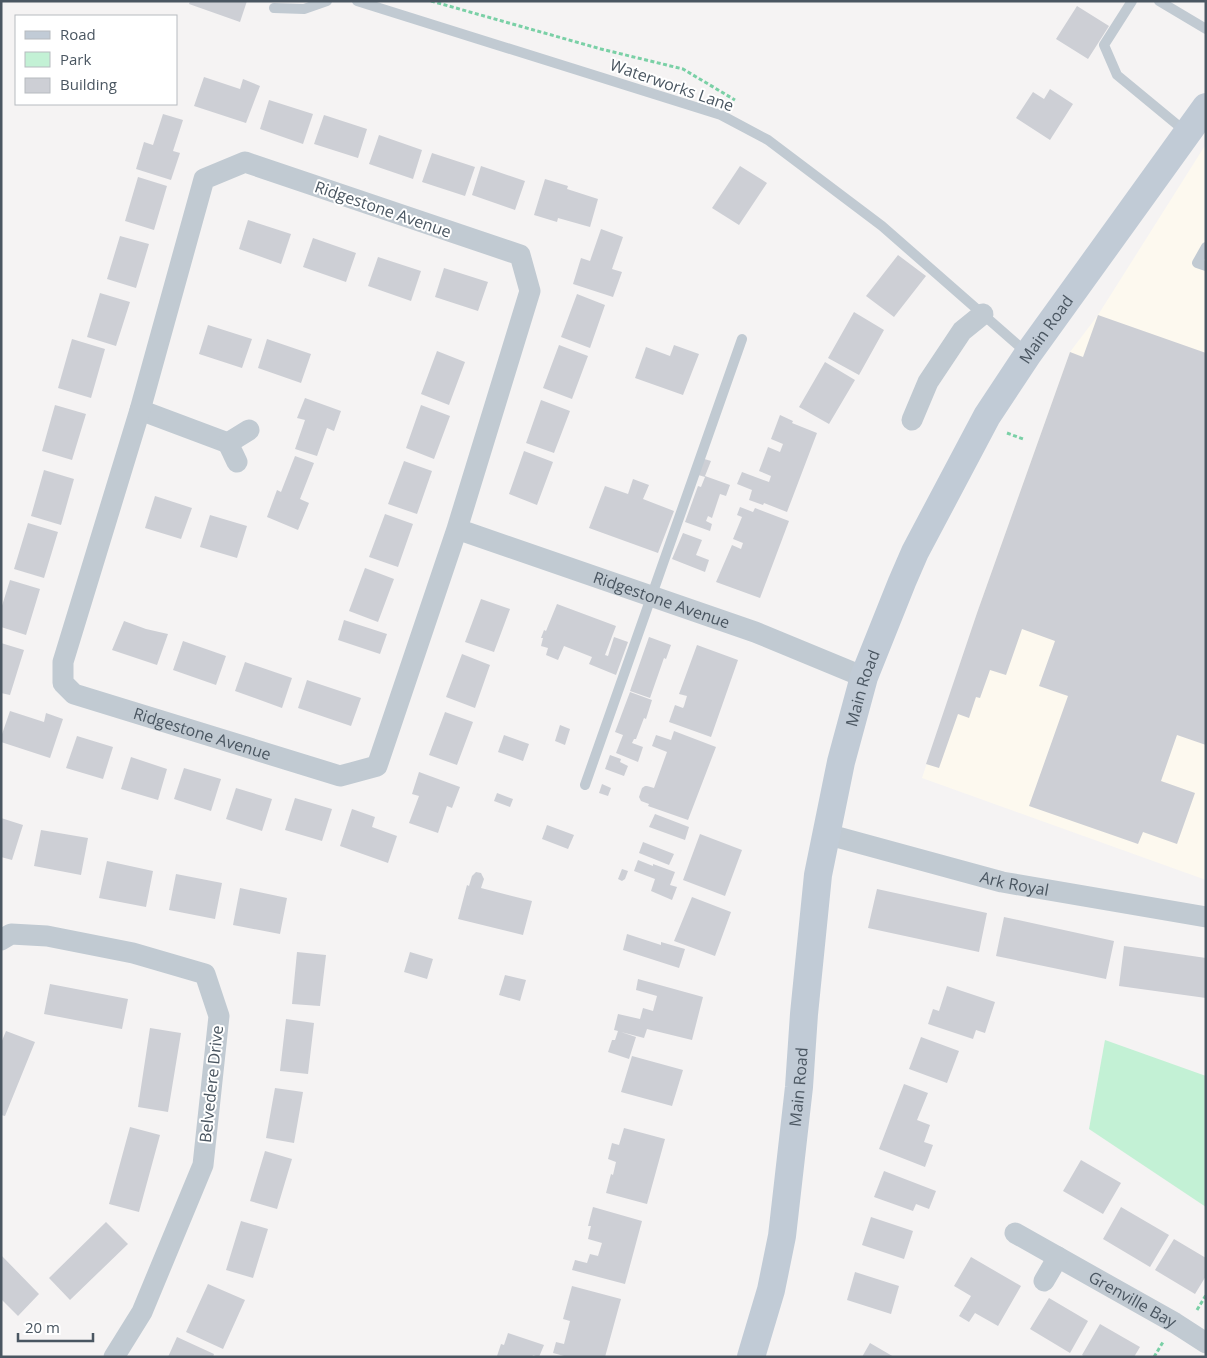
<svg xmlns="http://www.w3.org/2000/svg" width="1207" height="1358" font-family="'Open Sans',sans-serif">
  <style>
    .commercial { fill: #fdf9ef }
    .green { fill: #c3f1d5 }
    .building { fill: #cdcfd5 }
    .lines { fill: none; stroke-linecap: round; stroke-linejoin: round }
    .path { stroke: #7ad0a6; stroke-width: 3; stroke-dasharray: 4 2.5; stroke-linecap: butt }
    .lane { stroke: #c1cad2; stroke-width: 10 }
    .street { stroke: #c1cad2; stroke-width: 21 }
    .secondary { stroke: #c1cbd6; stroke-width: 28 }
    .labels { text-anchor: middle; stroke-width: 4; stroke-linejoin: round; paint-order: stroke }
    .street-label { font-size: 16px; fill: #4a5661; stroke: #fff }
  </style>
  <rect width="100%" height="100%" fill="#f5f3f3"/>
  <!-- commercial -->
  <path class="commercial" d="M 1206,144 L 1206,880 L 922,778 L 977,613 L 1070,352 L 1098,315 Z"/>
  <!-- green -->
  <path class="green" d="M 1105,1040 L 1206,1076 L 1206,1207 L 1089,1129 Z"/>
  <!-- building -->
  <path class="building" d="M 190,1 L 247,1 L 240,22 L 189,4 Z
    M 1077,6 L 1109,26 L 1088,59 L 1056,39 Z
    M 204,77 L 240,89 L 243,79 L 260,86 L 246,123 L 194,106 Z
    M 1050,89 L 1073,104 L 1050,140 L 1016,118 L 1033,92 L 1044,99 Z
    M 269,100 L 313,114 L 303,144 L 260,129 Z
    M 163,114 L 183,120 L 173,151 L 180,153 L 171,180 L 136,169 L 144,142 L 153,145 Z
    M 324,115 L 367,129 L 358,158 L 314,144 Z
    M 379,135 L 422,150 L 413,179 L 369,164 Z
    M 432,153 L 475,167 L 465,196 L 422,182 Z
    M 481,166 L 525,181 L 515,210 L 472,195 Z
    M 740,166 L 767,183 L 739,225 L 712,208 Z
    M 138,177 L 167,186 L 154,230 L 125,221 Z
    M 545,179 L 568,186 L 567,189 L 598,199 L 590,227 L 558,218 L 557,222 L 534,215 Z
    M 248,220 L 291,234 L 281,264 L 239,249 Z
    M 601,229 L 623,237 L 612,269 L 622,272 L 613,297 L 573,284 L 581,258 L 590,261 Z
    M 120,236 L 149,244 L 136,288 L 107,279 Z
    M 313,238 L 356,253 L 346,282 L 303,267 Z
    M 898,255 L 926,276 L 894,317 L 866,296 Z
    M 378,257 L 421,271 L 411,301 L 368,286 Z
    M 444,268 L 488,282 L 478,311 L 435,297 Z
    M 100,293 L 130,302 L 116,346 L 87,337 Z
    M 577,294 L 605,305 L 590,348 L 561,337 Z
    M 854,312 L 884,330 L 859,375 L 828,358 Z
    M 1098,315 L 1206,353 L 1206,745 L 1177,735 L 1161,781 L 1195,793 L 1177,844 L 1143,832 L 1138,844 L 1029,806 L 1068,696 L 1039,686 L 1055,641 L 1022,629 L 1006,675 L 990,670 L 980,698 L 976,697 L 969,718 L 958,714 L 939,768 L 926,764 L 977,613 L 1070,352 L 1083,357 Z
    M 208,325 L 252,339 L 242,368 L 199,354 Z
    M 72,339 L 105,349 L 91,398 L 58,388 Z
    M 267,339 L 311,354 L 301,383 L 258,368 Z
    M 559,345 L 588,356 L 572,399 L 543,388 Z
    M 674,345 L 699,354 L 683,395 L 635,378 L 646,347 L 670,356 Z
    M 437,351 L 465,362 L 449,405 L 421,394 Z
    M 825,362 L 855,380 L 829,424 L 799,407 Z
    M 305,398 L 341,411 L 334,431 L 327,428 L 317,456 L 295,449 L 305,420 L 297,418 Z
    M 541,400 L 570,411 L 554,453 L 526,443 Z
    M 55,405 L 86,414 L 72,460 L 42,451 Z
    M 421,405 L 450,416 L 434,459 L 406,448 Z
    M 780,415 L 793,421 L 792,423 L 817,433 L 787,512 L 764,503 L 763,505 L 749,500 L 752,490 L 737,484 L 742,472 L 769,482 L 771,476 L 759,471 L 768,447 L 780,452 L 783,444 L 771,439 Z
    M 524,451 L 553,462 L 537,505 L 509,494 Z
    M 295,456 L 314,463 L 300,499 L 309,503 L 298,530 L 267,517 L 277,490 L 281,492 Z
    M 701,458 L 711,461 L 705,476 L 730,485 L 726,496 L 720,494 L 712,518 L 708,516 L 706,521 L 712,524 L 710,531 L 685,522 L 698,486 L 701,487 L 705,477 L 695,474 Z
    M 404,461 L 432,471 L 417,514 L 388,504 Z
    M 44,470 L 74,479 L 61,525 L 31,516 Z
    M 633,479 L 649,485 L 643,499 L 674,511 L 658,553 L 589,528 L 605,486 L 628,494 Z
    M 155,496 L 192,508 L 181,539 L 145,528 Z
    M 740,507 L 753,512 L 755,508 L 789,521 L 760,598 L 716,582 L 732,545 L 741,549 L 743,543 L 733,539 L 742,517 L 737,515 Z
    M 385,514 L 413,524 L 398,567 L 369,557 Z
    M 210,515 L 247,526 L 237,558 L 200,547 Z
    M 28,523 L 58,532 L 44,578 L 14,569 Z
    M 683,533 L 702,540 L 696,555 L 709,560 L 705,572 L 672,559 Z
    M 365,568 L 394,579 L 378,622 L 349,611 Z
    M 10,580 L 40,589 L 26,635 L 1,627 L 1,609 Z
    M 481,599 L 510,609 L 494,652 L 465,642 Z
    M 557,604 L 616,626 L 605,655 L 608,656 L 614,637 L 628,642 L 616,675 L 589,664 L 592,657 L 564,646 L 558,660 L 546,655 L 548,648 L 541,646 L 543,638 L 541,638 L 544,630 L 546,631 Z
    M 344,620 L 387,634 L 380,654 L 338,640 Z
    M 124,621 L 146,629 L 168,634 L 157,665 L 112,650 Z
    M 649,637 L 671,645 L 666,659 L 664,658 L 650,698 L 630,691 Z
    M 183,641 L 226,656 L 216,685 L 173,670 Z
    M 1,643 L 24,650 L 10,695 L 1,693 Z
    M 697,645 L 738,660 L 711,737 L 669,722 L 675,705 L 683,708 L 684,706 L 687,696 L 679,694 Z
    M 462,654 L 490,665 L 475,708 L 446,697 Z
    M 245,662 L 292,678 L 282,708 L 235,691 Z
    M 307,680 L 361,698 L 351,726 L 298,708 Z
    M 630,692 L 652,700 L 646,719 L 644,718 L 636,739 L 634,739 L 632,743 L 643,747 L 638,762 L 616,753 L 623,735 L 615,732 Z
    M 10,711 L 44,722 L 46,713 L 63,719 L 50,758 L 1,742 L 1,737 Z
    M 445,712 L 473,722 L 457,765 L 429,755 Z
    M 560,725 L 570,729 L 565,745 L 555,741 Z
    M 674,731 L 716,747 L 688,820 L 648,806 L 649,804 L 641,801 L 639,797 L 642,788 L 645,786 L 647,786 L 654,788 L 667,752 L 652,746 L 656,735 L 671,740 Z
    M 504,735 L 529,744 L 523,761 L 498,752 Z
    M 77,736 L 113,747 L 103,779 L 66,768 Z
    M 610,755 L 621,759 L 620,762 L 628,766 L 624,776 L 605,769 Z
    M 131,757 L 167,769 L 158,800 L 121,789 Z
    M 184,768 L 221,779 L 211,811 L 174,799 Z
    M 419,772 L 460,787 L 452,808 L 447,806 L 438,833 L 409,823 L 419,796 L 412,794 Z
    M 602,784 L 611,788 L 608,796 L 599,793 Z
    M 236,788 L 272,799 L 262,831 L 226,819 Z
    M 497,793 L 513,799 L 510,807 L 494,801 Z
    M 295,798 L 332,809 L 322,841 L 285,830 Z
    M 352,809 L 375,817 L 372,827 L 397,836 L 388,863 L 340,846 Z
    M 655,814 L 689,827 L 685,840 L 649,827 Z
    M 1,818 L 23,825 L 12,860 L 1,857 Z
    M 547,825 L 574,835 L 568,849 L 542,839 Z
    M 41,830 L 88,838 L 81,875 L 34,866 Z
    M 700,834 L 742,850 L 725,896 L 683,880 Z
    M 643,842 L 674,854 L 669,865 L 639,853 Z
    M 638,860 L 653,866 L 653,864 L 675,872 L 670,885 L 677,887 L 672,900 L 651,891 L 655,879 L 634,871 Z
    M 107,861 L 153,871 L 146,907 L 99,898 Z
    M 622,869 L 628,871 L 625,879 L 622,881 L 618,879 Z
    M 476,872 L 481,873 L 484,879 L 481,888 L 532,901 L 523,935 L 458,919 L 467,885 L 469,886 L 472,876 Z
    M 176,874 L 222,883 L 215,919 L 169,910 Z
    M 240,888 L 287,898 L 280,934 L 233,925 Z
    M 877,889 L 987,913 L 979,952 L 868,928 Z
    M 692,897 L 731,912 L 715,956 L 674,941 Z
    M 1004,917 L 1114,941 L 1106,979 L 996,956 Z
    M 627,934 L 661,945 L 661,942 L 685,949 L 679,968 L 623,950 Z
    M 1124,946 L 1206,958 L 1206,998 L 1119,986 Z
    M 297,952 L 326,955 L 320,1006 L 292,1004 Z
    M 410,952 L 433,959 L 427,979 L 404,972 Z
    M 505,975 L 526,980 L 520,1001 L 499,995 Z
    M 638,979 L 703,997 L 692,1040 L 647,1029 L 644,1038 L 621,1032 L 636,1037 L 629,1059 L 608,1052 L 612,1040 L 615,1040 L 618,1031 L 614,1030 L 618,1014 L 640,1019 L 643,1008 L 653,1011 L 657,996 L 636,990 Z
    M 50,984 L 128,999 L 122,1029 L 44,1014 Z
    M 947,986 L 995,1002 L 985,1033 L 976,1030 L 973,1039 L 928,1024 L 933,1009 L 939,1011 Z
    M 286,1019 L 314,1023 L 308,1074 L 280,1071 Z
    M 150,1028 L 181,1033 L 168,1112 L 138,1107 Z
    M 6,1031 L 35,1042 L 5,1116 L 1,1115 L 1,1043 Z
    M 921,1037 L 959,1051 L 947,1083 L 909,1069 Z
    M 632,1056 L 683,1070 L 672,1106 L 621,1092 Z
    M 904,1084 L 928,1093 L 917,1120 L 930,1125 L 924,1142 L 933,1145 L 925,1167 L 879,1149 Z
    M 275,1088 L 303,1092 L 294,1143 L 266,1138 Z
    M 130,1127 L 160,1135 L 139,1212 L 109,1204 Z
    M 624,1128 L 665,1139 L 647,1204 L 606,1193 L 611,1174 L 613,1175 L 616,1162 L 608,1159 L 612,1143 L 619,1145 Z
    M 265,1151 L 292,1159 L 277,1209 L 250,1201 Z
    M 1081,1160 L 1121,1183 L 1103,1214 L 1063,1191 Z
    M 884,1171 L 936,1191 L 929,1209 L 916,1204 L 913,1211 L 874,1197 Z
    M 593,1207 L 642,1221 L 625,1284 L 572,1270 L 575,1260 L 587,1263 L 590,1254 L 598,1256 L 602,1243 L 588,1239 L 591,1226 L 588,1226 Z
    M 1121,1207 L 1169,1235 L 1150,1267 L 1103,1239 Z
    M 871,1217 L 913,1231 L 904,1259 L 862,1245 Z
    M 241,1221 L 268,1229 L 253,1278 L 226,1270 Z
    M 106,1222 L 128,1244 L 70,1300 L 49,1278 Z
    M 1174,1239 L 1206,1258 L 1206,1276 L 1195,1294 L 1155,1270 Z
    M 1,1255 L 39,1294 L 18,1316 L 1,1299 Z
    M 971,1257 L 1021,1286 L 998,1326 L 975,1313 L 969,1322 L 959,1316 L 971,1296 L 954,1286 Z
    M 855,1272 L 899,1286 L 891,1314 L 847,1300 Z
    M 208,1284 L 245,1300 L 223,1349 L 186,1332 Z
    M 572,1286 L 621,1299 L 605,1357 L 568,1357 L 553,1353 L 556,1342 L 564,1344 L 570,1321 L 563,1319 Z
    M 1049,1298 L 1088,1321 L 1070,1353 L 1030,1329 Z
    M 1100,1324 L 1140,1347 L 1134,1357 L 1085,1357 L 1082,1355 Z
    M 508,1333 L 544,1345 L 539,1357 L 533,1355 L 532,1357 L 497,1356 L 501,1344 L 504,1345 Z
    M 177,1337 L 214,1354 L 213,1357 L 168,1357 Z
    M 870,1343 L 894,1357 L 862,1357 Z"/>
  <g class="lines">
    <!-- path -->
    <path class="path" d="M 431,1 L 601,49 L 683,69 L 735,100
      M 1007,433 L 1023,439
      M 1197,1310 L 1206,1295
      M 1154,1357 L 1163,1342"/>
    <!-- lane -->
    <path class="lane" d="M 357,1 L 721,115 L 768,140 L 882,226 L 1027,353
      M 1132,1 L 1104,45 L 1117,75 L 1186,132
      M 1159,1 L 1206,29
      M 274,8 L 304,9 L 327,1
      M 1206,247 L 1197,263 L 1206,266
      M 585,785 L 742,339"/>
    <!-- street -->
    <g class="street">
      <path d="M 140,410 L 228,443"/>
      <path d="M 912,420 L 928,382 L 962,331 L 983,314"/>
      <path d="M 237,462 L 228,443 L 249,430"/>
      <path id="s1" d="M 457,529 L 530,291 L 520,255 L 245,162 L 204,179 L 140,410 L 63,662 L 63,683 L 74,694 L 340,776 L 377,766 L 457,529 L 755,632 L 864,677"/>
      <path id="s2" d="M 826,834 L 1002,882 L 1206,917"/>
      <path d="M 1,940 L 11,934 L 47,936 L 133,953 L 205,974 L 219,1016 L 203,1165 L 142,1312 L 114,1357"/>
      <path id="s3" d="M 1015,1233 L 1175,1323 L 1206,1343"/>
      <path d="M 1044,1281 L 1058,1257"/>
    </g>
    <!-- secondary -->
    <path class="secondary" id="s4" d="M 751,1357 L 771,1290 L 782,1236 L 799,1087 L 804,1014 L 818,875 L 841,762 L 864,677 L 902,582 L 915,552 L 987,416 L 1028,354 L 1206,107"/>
  </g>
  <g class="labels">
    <!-- street labels -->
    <g class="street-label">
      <text transform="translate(672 85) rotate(19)" y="6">Waterworks Lane</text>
      <text transform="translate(383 209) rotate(19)" y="6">Ridgestone Avenue</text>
      <text dy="6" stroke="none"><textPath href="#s4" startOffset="1085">Main Road</textPath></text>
      <text dy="6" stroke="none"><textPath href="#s1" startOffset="1944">Ridgestone Avenue</textPath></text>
      <text dy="6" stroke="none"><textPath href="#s4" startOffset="680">Main Road</textPath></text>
      <text dy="6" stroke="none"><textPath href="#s1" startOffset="1295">Ridgestone Avenue</textPath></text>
      <text dy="6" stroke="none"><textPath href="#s2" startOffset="195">Ark Royal</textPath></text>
      <text transform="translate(211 1084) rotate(-84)" y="6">Belvedere Drive</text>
      <text dy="6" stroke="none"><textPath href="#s4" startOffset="275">Main Road</textPath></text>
      <text dy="6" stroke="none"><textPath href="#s3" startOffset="135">Grenville Bay</textPath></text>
    </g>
  </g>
  <!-- border -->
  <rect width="1207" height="1358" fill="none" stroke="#4a5661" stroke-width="5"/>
  <!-- legend -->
  <rect x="15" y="15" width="162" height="90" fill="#ffffff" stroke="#b7bbc0"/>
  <rect x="25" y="31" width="25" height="8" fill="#c1cbd6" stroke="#b7bbc0"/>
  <text x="60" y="40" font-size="15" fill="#4a5661">Road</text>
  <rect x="25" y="52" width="25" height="15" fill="#c3f1d5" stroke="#b7bbc0"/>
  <text x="60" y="65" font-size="15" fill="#4a5661">Park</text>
  <rect x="25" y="78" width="25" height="15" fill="#cdcfd5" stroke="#b7bbc0"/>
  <text x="60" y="90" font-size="15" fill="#4a5661">Building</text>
  <!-- scale -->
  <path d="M18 1333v8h75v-8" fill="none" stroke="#4a5661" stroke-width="2.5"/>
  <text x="25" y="1333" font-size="15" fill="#4a5661" stroke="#ffffff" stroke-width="4" paint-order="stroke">20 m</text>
</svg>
